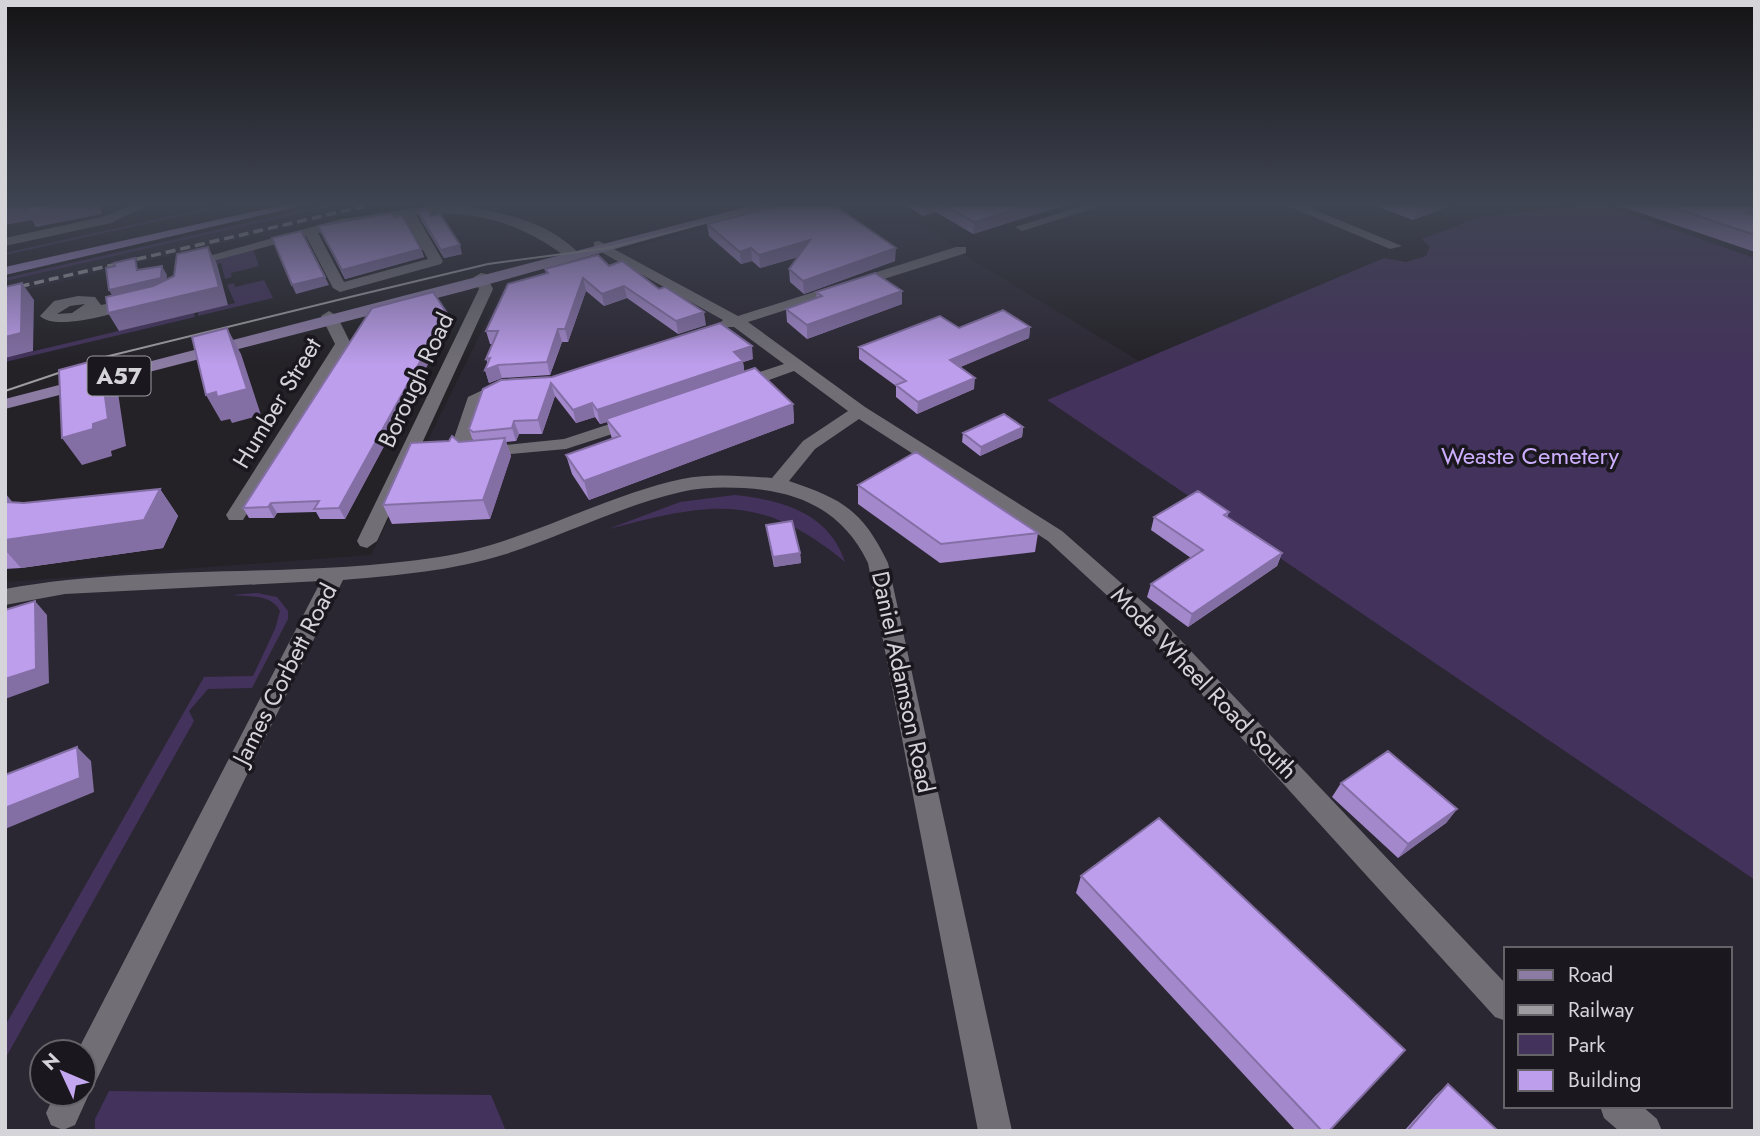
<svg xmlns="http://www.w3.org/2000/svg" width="1760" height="1136" font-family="Jost,sans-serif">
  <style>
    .built { fill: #2b2732; fill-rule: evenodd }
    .green { fill: #43325b }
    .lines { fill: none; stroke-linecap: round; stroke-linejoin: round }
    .minor { fill: #716e75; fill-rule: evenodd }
    .major { fill: #8c7ca4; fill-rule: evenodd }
    .highway { fill: #9e86c4; fill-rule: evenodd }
    .tram { stroke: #9e9ca1; stroke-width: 2 }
    .rail { stroke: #9e9ca1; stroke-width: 3.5; stroke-dasharray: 10 5; stroke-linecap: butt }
    .wall { fill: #a388cb }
    .shaded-wall { fill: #846fa5 }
    .building { fill: #bd9eec; stroke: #846fa5; stroke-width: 2 }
    .labels { text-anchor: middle; stroke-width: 7; stroke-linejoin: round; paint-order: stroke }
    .shield { fill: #1a181e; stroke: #9d9ca0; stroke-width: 2 }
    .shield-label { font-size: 23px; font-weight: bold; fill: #d5d4d8 }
    .street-label { font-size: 24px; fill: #d5d4d8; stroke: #1a181e }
    .park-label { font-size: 24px; fill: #cdaefe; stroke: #1a181e }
  </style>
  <rect width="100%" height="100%" fill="#242227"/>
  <!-- built -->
  <path class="built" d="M 333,206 L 379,206 L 5,295 L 5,281 Z
    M 785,206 L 898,206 L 966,256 L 1139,361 L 1048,400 L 1755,880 L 1755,1131 L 5,1131 L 5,582 L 371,555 L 506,282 ZM 1506,949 L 1730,949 L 1730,1106 L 1506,1106 ZM 42,1052 L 84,1052 L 84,1094 L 42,1094 Z
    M 1419,206 L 1580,206 L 1480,217 L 1464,223 Z
    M 1605,206 L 1755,206 L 1755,258 Z"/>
  <!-- green -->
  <path class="green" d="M 216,206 L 226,206 L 5,255 L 5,253 Z
    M 321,206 L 333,206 L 5,281 L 5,278 Z
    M 1580,206 L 1605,206 L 1755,258 L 1755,880 L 1047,400 L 1384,258 L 1406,262 L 1426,256 L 1430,247 L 1422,239 L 1480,217 Z
    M 253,249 L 259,266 L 231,273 L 232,277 L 225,279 L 221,263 L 185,270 L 184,267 Z
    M 264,280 L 273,298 L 198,316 L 198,312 L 235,303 L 227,285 L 234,283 L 235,287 Z
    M 194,313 L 195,317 L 5,362 L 5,358 Z
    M 735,495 C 782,500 829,513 845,562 C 759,491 709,503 608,529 L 680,502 Z
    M 257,593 L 277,597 L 288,611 L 288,619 L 252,688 L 208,689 L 189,711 L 194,721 L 5,1059 L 5,1026 L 204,677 L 253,676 L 275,629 L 280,611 C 271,594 250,597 232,595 Z
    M 109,1091 L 491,1095 L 506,1131 L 95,1131 L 95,1119 Z"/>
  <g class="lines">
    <!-- minor -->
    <path class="minor" d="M 130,206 L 146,206 L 111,223 L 5,246 L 5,238 L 102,217 Z
      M 462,206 C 504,212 552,223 582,257 L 570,260 C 524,224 475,208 416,215 L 443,261 L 441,264 L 340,292 L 333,288 L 306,236 L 187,268 L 180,264 L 341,219 L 423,207 ZM 404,217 L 428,259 L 344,282 L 318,233 Z
      M 1082,206 L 1101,206 L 1022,231 L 1015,227 Z
      M 1288,206 L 1305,206 L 1402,246 L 1390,249 Z
      M 599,241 L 738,316 L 956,247 L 966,247 L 966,253 L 748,322 L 865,407 L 1062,531 L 1153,611 L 1506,984 L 1506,1021 L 1495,1017 L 1137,623 L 1048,541 L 859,419 L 815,449 L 789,481 C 843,499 863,511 888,563 L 1012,1131 L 978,1131 L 868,563 C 843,511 800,491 744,488 C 723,487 702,487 681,492 C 621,506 564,535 506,554 C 452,571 399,575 343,580 L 95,1083 L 87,1087 L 89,1094 L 75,1125 L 63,1130 L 51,1125 L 46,1113 L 55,1094 L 84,1094 L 84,1052 L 77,1052 L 321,581 L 65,594 L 5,605 L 5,589 C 148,563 296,579 439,557 C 523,544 599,497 682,479 C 712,473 742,476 772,478 L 803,441 L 848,411 L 794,371 L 744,389 L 732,389 L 730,385 L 732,381 L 784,364 L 734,327 L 722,327 L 719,324 L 723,320 L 594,248 L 594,242 Z
      M 481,273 L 486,274 L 493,289 L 377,541 L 367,548 L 360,546 L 357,541 L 479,289 L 474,277 Z
      M 78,296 L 95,297 L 101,305 L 135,298 L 143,303 L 140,306 C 118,312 56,332 40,316 L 54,301 ZM 85,304 L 72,313 L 57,314 L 70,306 Z
      M 329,311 L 337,316 L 351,344 L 243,520 L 229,520 L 226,515 L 335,344 L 321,316 Z
      M 504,380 L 512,385 L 510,389 L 485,400 L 471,443 L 477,448 L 564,439 L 634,416 L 643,421 L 640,425 L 566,449 L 466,458 L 452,444 L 468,397 Z
      M 1600,1106 L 1642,1106 L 1657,1119 L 1662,1131 L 1619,1131 L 1604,1118 Z"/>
    <!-- major -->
    <path class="major" d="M 750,206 L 769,206 L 464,291 L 5,409 L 5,399 Z"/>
    <!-- highway -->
    <path class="highway" d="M 279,206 L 301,206 L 5,275 L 5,267 Z"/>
    <!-- tram -->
    <path class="tram" d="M 5,391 L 109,356 L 350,297 L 488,264 L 608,248 L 771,206"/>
    <!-- rail -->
    <path class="rail" d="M 5,290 L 365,206"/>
  </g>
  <!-- wall -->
  <path class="wall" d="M 908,206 L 1062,206 L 973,234 L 936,212 L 923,216 Z
    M 1376,206 L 1450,206 L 1413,220 Z
    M 1620,206 L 1755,206 L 1755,252 Z
    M 418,211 L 431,216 L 462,254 L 444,258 L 421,220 Z
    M 707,224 L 895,261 L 804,294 L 790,282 L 789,269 L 798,257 L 760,268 L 752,261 L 741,264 L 709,236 Z
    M 318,226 L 421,249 L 424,257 L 345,279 Z
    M 609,266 L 706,325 L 678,334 L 627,298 L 604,306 L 586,291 L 568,342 L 562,342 L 550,375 L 502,378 L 489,383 L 485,370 L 488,364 L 486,359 L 493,344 L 490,344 L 486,331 L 546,273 L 545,269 Z
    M 816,292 L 902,304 L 807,339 L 787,322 L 786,309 L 817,298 Z
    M 450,323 L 345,519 L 320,519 L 316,512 L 277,513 L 274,518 L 249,518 L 243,508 Z
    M 1030,327 L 1029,338 L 960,367 L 974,389 L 917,414 L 896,397 L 896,386 L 859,359 L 859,347 L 959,328 Z
    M 753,359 L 743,362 L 744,372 L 793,404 L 794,423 L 589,500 L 572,474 L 566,455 L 612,439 L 607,422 L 600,424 L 595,417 L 576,423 L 555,396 L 542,434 L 519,434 L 516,441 L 506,442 L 511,456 L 490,519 L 392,524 L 383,505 L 459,442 L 473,441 L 469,429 L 552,377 Z
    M 1023,427 L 1022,437 L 980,456 L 962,442 L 963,433 Z
    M 858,485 L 1038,533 L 1035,552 L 940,563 L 858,504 Z
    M 160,489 L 178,516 L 163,548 L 21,568 L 5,569 L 5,494 L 13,503 L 24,503 Z
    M 1229,512 L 1227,517 L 1282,553 L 1277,566 L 1188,627 L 1147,597 L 1151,584 L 1191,558 L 1151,530 L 1154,517 Z
    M 766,525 L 800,553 L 801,563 L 774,567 Z
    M 1341,783 L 1457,809 L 1446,823 L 1398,858 L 1332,797 Z
    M 1081,876 L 1329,1131 L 1296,1131 L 1076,893 Z
    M 1448,1084 L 1498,1131 L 1404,1131 L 1436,1095 Z"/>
  <!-- shaded-wall -->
  <path class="shaded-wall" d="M 28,206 L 101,206 L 102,214 L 36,227 L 32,220 L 5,225 L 5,209 Z
    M 924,206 L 936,206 L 936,212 L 923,216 Z
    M 1027,206 L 1062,206 L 973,234 L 974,222 Z
    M 1423,206 L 1450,206 L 1413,220 L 1418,208 Z
    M 810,240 L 811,253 L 760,268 L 759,255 Z
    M 460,245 L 462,254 L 444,258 L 441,250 Z
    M 208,247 L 217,264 L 228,305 L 119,331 L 108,313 L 219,287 Z
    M 751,248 L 752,261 L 741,264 L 740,252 Z
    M 896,248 L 895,261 L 804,294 L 803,281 Z
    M 421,249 L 424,257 L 345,279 L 342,270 Z
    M 162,266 L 167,275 L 166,287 L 114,299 L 109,290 Z
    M 325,277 L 329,285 L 296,294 L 292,285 Z
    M 583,278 L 586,291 L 568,342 L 565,329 Z
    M 22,283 L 34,300 L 33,351 L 5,358 L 5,337 Z
    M 624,286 L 627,298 L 604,306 L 602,294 Z
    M 902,291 L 902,304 L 807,339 L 807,325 Z
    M 704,312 L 706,325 L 678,334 L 676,321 Z
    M 447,313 L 450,323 L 345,519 L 339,508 Z
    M 1030,327 L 1029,338 L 949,372 L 950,360 Z
    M 227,328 L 241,354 L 261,415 L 232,423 L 230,419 L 221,421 L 206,395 L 216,392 Z
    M 558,329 L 562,342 L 550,375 L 547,362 Z
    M 752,346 L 753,359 L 743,362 L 745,375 L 606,419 L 607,422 L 600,424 L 597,410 L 734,352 Z
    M 100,359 L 117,386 L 126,446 L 111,451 L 112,456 L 82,465 L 62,438 L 93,424 Z
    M 498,365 L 502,378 L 489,383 L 485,370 Z
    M 975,378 L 974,389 L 917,414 L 918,402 Z
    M 551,383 L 555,396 L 542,434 L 538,420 Z
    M 592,403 L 595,417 L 576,423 L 573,410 Z
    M 793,404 L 794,423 L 589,500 L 584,481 Z
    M 514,421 L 519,434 L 516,441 L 512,428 Z
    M 1023,427 L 1022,437 L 980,456 L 981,447 Z
    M 505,438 L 511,456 L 490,519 L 483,500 Z
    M 160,489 L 178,516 L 163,548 L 21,568 L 5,550 L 5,540 Z
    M 6,494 L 28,522 L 6,502 Z
    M 271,503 L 277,513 L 274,518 L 268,507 Z
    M 800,553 L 801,563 L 774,567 L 773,557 Z
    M 1282,553 L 1277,566 L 1188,627 L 1192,614 Z
    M 35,601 L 47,615 L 49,683 L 5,699 L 5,679 Z
    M 77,747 L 91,761 L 94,792 L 5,829 L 5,808 Z
    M 1457,809 L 1446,823 L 1398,858 L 1408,844 Z"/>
  <!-- building -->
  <path class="building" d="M 5,206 L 26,206 L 5,209 Z
    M 28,206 L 66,206 L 28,213 Z
    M 776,206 L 835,206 L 896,248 L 803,281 L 789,269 L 810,240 L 759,255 L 751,248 L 740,252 L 707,224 Z
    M 945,206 L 1027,206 L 974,222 Z
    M 1668,206 L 1755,206 L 1755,209 L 1747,213 L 1755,215 L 1755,235 Z
    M 427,209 L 431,216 L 440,214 L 460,245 L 441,250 L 418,211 Z
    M 392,213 L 395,217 L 402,215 L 421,249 L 342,270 L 318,226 Z
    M 301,231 L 325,277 L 292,285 L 272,238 Z
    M 208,247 L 219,287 L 108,313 L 106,297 L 153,286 L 174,276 L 177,254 Z
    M 598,255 L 609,266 L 622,261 L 659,289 L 665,287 L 704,312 L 676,321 L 624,286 L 602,294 L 583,278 L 565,329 L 558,329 L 547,362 L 498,365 L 485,370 L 490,358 L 486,359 L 498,331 L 486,331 L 508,284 L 548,273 L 545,269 Z
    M 135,258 L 137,270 L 162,266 L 161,278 L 109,290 L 106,268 L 115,266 L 114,263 Z
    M 875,273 L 902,291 L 807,325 L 786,309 L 822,296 L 816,292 Z
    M 22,283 L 21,333 L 5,337 L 5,287 Z
    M 433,292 L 447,313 L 339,508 L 314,509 L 319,501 L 271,503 L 268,507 L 243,508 L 372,308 Z
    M 1003,310 L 1030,327 L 950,360 L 975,378 L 918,402 L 896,385 L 906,381 L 859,347 L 940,316 L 959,328 Z
    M 720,323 L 752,346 L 734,352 L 743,361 L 597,410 L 592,403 L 573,410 L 551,383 L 538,420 L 514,421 L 512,428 L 473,432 L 469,429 L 483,389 L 501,380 L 552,377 Z
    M 227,328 L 247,389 L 217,397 L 216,392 L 206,395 L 192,337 Z
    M 100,359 L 108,419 L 93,424 L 93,429 L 62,438 L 59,370 Z
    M 755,368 L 793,404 L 584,481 L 566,455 L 620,436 L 606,419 Z
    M 1004,414 L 1023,427 L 981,447 L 963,433 Z
    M 452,436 L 459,442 L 505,438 L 483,500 L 383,505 L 411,443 L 449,441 Z
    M 916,452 L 1038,533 L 941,544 L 858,485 Z
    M 160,489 L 144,520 L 5,540 L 5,494 L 6,502 L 24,503 Z
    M 1198,491 L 1229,512 L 1224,515 L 1282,553 L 1192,614 L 1151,584 L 1203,550 L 1154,517 Z
    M 792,521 L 800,553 L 773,557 L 766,525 Z
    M 35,601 L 36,669 L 5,679 L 5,610 Z
    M 77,747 L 80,778 L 5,808 L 5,775 Z
    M 1388,751 L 1457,809 L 1408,844 L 1341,783 Z
    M 1159,818 L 1405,1050 L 1329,1131 L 1322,1131 L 1081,876 Z
    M 1448,1084 L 1498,1131 L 1407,1131 Z"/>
  <!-- sky -->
  <linearGradient id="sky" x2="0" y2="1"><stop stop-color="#141315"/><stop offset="0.56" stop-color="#3f4452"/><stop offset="1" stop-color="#3f4452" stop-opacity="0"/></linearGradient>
  <rect width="1760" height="365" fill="url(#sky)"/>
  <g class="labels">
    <!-- shield labels -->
    <rect class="shield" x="87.5" y="356.5" width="63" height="39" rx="5"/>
    <g class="shield-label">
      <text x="119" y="384">A57</text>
    </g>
    <!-- street labels -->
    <g class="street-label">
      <text transform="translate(416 380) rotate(-65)" y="8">Borough Road</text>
      <text transform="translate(277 403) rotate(-59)" y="8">Humber Street</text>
      <text transform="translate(285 674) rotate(-63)" y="8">James Corbett Road</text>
      <text transform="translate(903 682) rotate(78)" y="8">Daniel Adamson Road</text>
      <text transform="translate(1204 683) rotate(46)" y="8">Mode Wheel Road South</text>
    </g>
    <!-- park labels -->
    <g class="park-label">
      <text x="1530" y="464">Weaste Cemetery</text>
    </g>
  </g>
  <!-- border -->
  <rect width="1760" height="1136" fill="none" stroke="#d5d4d8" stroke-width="14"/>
  <!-- legend -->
  <rect x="1504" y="947" width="228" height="161" fill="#1a181e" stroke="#656368" stroke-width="2"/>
  <rect x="1518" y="970" width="35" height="10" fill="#8c7ca4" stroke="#656368" stroke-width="2"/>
  <text x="1568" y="982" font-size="21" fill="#d5d4d8">Road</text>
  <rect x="1518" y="1005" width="35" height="10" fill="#9e9ca1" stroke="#656368" stroke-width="2"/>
  <text x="1568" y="1017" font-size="21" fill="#d5d4d8">Railway</text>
  <rect x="1518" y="1034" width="35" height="21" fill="#43325b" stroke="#656368" stroke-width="2"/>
  <text x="1568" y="1052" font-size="21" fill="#d5d4d8">Park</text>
  <rect x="1518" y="1070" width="35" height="21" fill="#bd9eec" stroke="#656368" stroke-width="2"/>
  <text x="1568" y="1087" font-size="21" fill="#d5d4d8">Building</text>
  <!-- north arrow -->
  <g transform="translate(63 1073) rotate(314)"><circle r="33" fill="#1a181e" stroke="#656368" stroke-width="2"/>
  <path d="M0-5L12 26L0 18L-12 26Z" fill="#c4a7f1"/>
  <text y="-10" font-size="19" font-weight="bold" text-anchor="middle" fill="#d5d4d8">N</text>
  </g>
</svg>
